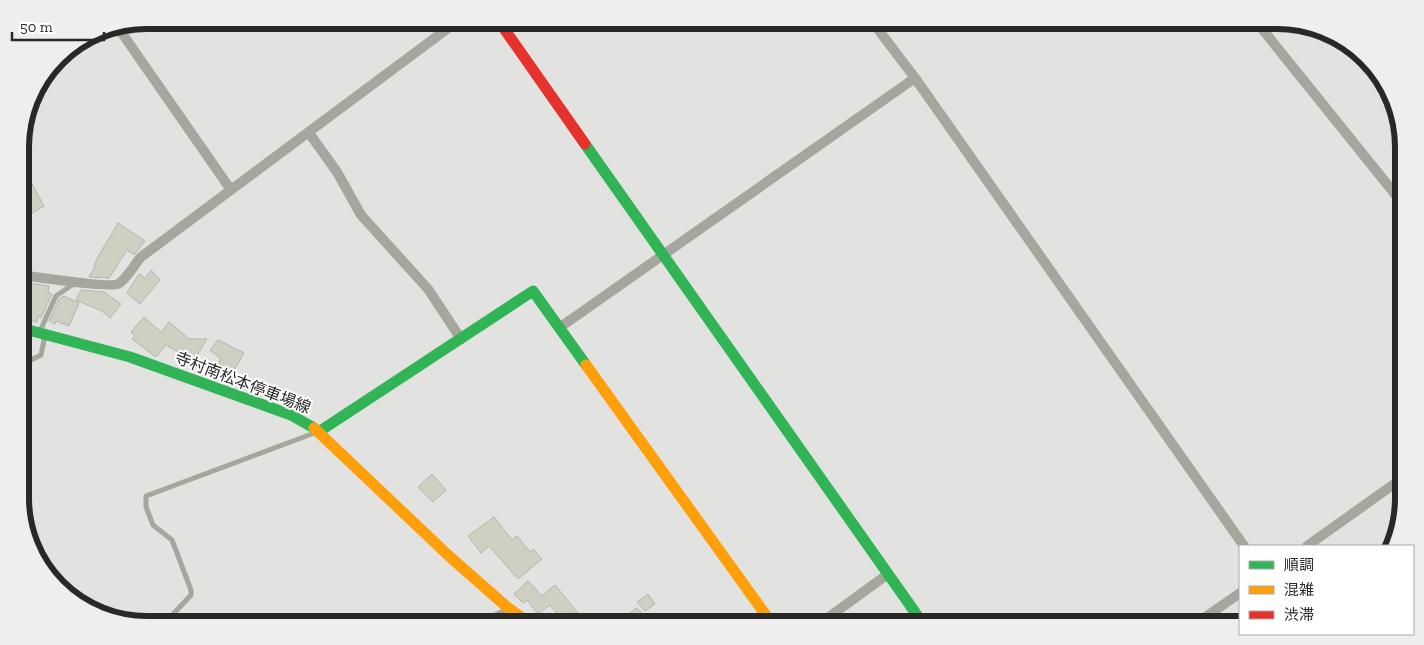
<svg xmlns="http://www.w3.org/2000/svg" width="1424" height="645" font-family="'Zilla Slab','Noto Sans JP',serif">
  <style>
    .building { fill: #ced1c2; stroke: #b4b5b3 }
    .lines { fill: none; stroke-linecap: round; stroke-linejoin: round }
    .lane { stroke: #a5a79f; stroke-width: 5 }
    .street { stroke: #a5a79f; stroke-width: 10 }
    .fast { stroke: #30b455; stroke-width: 11 }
    .slow { stroke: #ff9f0a; stroke-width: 11 }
    .jam { stroke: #e5322d; stroke-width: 11 }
    .labels { text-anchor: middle; stroke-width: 4; stroke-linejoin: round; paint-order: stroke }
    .street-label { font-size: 16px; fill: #282827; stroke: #fff }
    .rim { fill: none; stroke: #282827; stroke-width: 6 }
  </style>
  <rect width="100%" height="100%" fill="#e2e3e0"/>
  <!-- building -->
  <path class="building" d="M 30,180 L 44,206 L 20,220 L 20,185 Z
    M 118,223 L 145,241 L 134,255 L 127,250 L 109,278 L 89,277 L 95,267 L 94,265 L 99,255 Z
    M 151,270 L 160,280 L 140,304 L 127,293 L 139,274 L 145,278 Z
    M 21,282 L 49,286 L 48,292 L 52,294 L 41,318 L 38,316 L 37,322 L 21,318 Z
    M 81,290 L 104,292 L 121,304 L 110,318 L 102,311 L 76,300 Z
    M 64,296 L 79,303 L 69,326 L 56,321 L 55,324 L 49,321 L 59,299 Z
    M 144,317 L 161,332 L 169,322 L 189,339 L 207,339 L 194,361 L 166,345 L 156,357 L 132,339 L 135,336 L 131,332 Z
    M 218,340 L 244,353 L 230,377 L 220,371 L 223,367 L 218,364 L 221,359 L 210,350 Z
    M 432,474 L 446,490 L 433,502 L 418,487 Z
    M 494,517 L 512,540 L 517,536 L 530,552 L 533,549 L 542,559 L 518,579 L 489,546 L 481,553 L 468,536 Z
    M 528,581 L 542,596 L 555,585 L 588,625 L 567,625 L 550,605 L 538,614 L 527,600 L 523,603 L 514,594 Z
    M 648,594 L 655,604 L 645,611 L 637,602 Z
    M 637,608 L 644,616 L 639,620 L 643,625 L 613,625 Z"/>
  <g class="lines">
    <!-- lane -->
    <path class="lane" d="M 40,331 L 56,296 L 75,283
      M 21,365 L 41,355 L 45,335
      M 163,625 L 191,595 L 191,590 L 172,540 L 153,525 L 146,507 L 146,496 L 317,432"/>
    <!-- street -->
    <path class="street" d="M 871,20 L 915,78 L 1244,546
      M 1255,20 L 1403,204
      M 117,26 L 231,190
      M 309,133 L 337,172 L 361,215 L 428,289 L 461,339
      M 21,275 C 35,277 111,288 118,284 C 126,280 134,265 141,257 L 459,20
      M 559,328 L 915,78
      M 1307,546 L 1404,477
      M 480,625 L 511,610
      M 818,625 L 888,574
      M 1194,625 L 1240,593"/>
    <!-- fast -->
    <path class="fast" d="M 585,144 L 924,625
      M 21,328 L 130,357 L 291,415 L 314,428
      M 320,431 L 533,291 L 586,365"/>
    <!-- slow -->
    <path class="slow" d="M 586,365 L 773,625
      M 314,428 L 449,556 L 507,607 L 532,625"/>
    <!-- jam -->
    <path class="jam" d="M 498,20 L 585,144"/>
  </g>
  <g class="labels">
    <!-- street labels -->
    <g class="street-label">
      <text transform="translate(243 382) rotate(21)" y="6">寺村南松本停車場線</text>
    </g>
  </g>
  <!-- crop -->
  <path d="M0 0H1424V645H0ZM147 29H1277A118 118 0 0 1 1395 147V498A118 118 0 0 1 1277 616H147A118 118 0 0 1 29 498V147A118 118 0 0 1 147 29Z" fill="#eee" fill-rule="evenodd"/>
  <path class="rim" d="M147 29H1277A118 118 0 0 1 1395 147V498A118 118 0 0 1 1277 616H147A118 118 0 0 1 29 498V147A118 118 0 0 1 147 29Z"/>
  <!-- legend -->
  <rect x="1239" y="545" width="175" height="90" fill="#ffffff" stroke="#a9a9a9"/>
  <rect x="1249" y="561" width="25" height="8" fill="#30b455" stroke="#a9a9a9"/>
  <text x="1284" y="570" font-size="15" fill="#282827">順調</text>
  <rect x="1249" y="586" width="25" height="8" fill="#ff9f0a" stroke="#a9a9a9"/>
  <text x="1284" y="595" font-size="15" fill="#282827">混雑</text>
  <rect x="1249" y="611" width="25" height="8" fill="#e5322d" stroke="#a9a9a9"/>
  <text x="1284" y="620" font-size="15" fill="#282827">渋滞</text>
  <!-- scale -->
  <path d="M12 32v8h92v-8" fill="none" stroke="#282827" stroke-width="2.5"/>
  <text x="20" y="32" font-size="15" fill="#282827" stroke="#ffffff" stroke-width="4" paint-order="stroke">50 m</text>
</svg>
